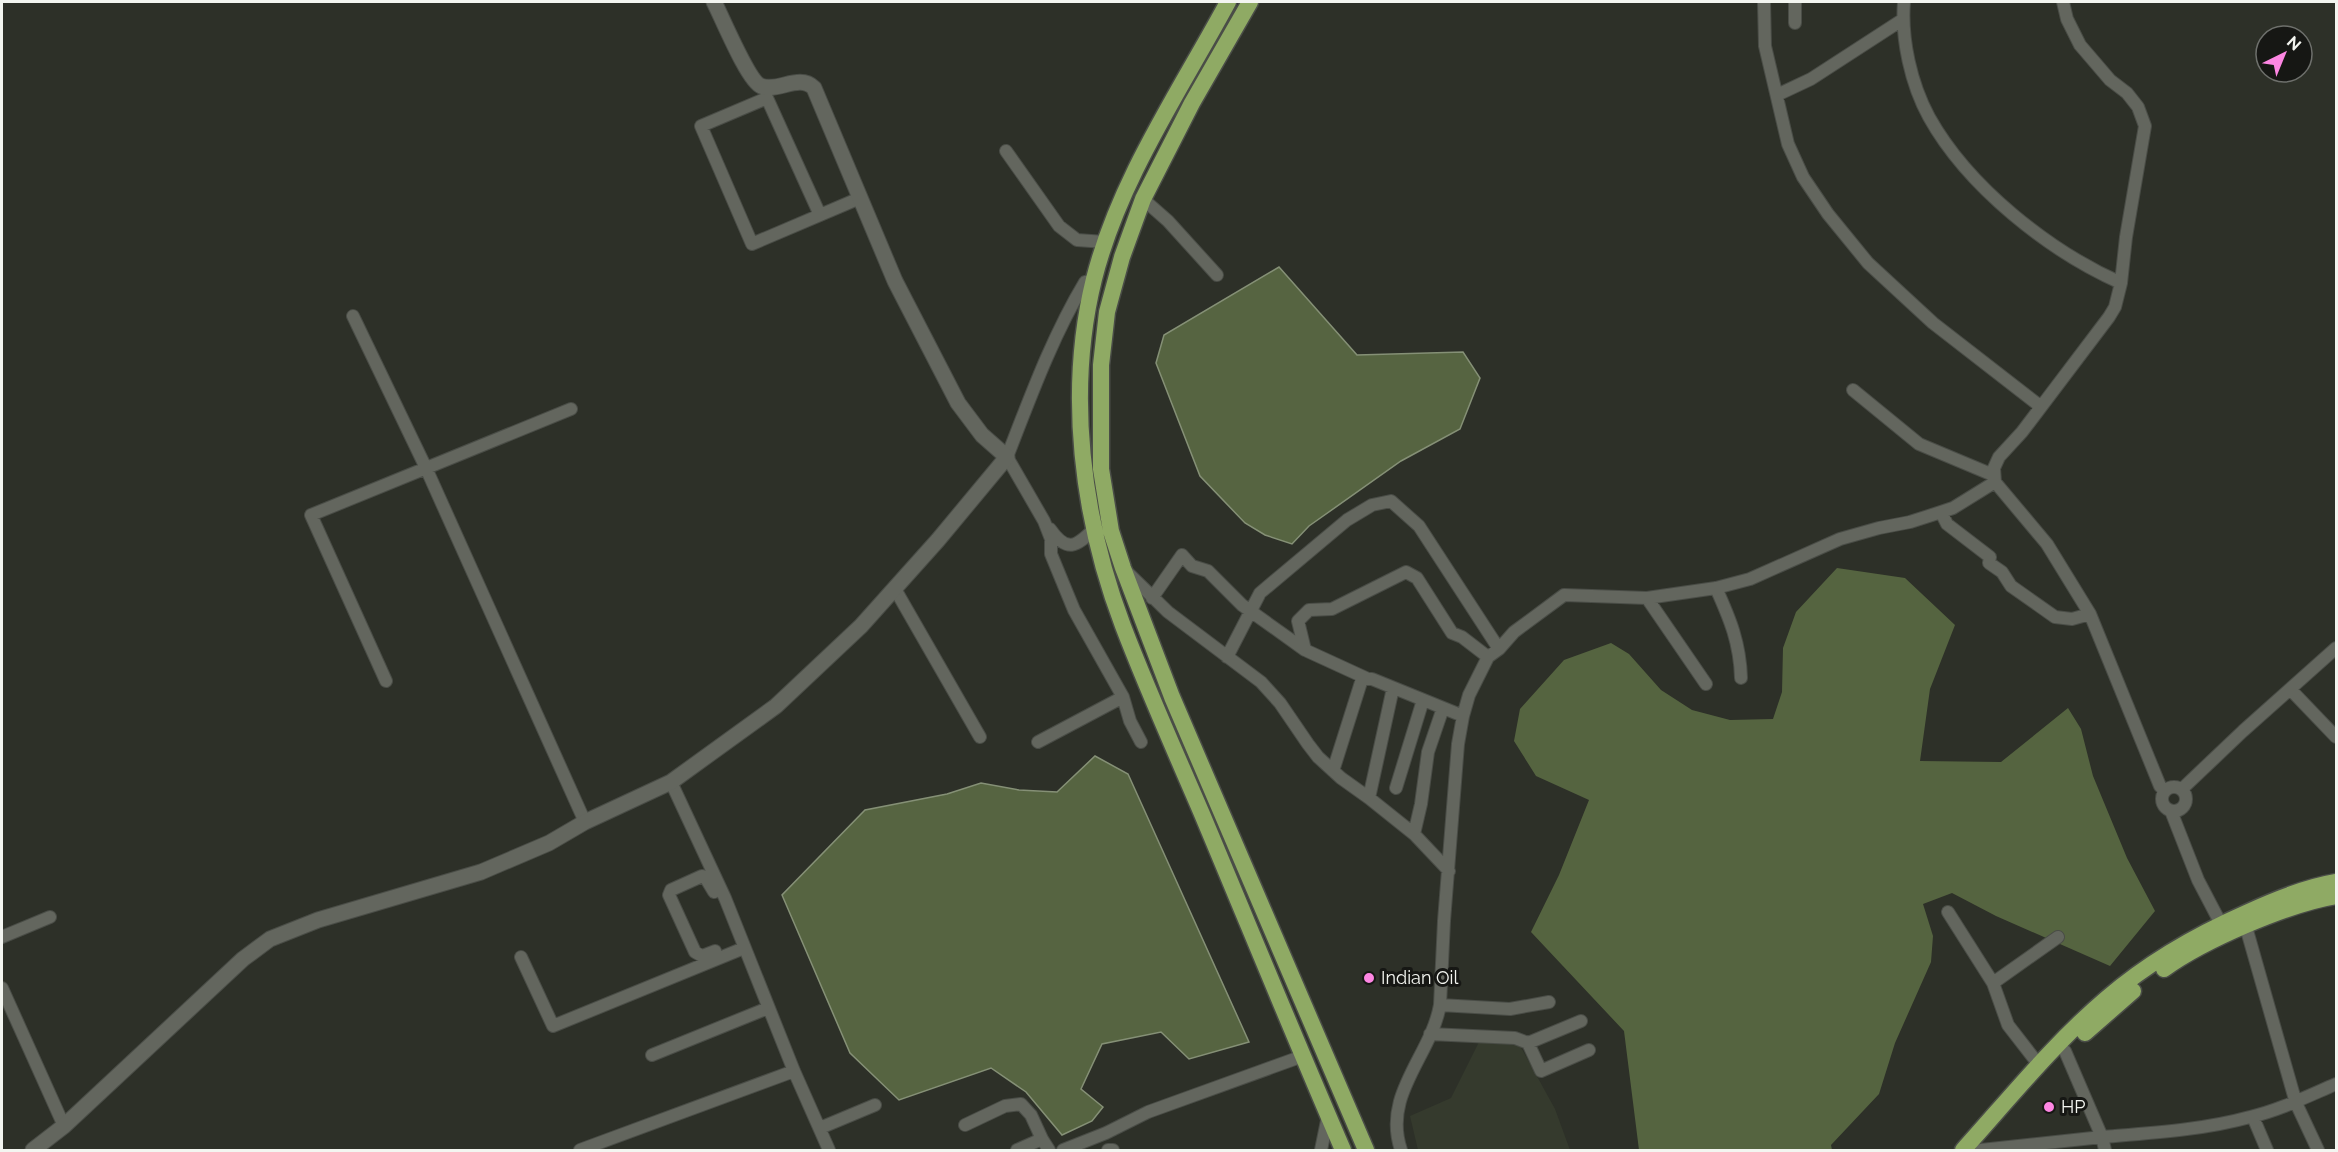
<svg xmlns="http://www.w3.org/2000/svg" width="2338" height="1152" font-family="Raleway,sans-serif">
  <style>
    .built { fill: #353a2d }
    .forest { fill: #556440 }
    .water { fill: #566441; stroke: #859076; stroke-width: 1.5 }
    .lines { fill: none; stroke-linecap: round; stroke-linejoin: round }
    .minor-casing { stroke: #4a4d47; stroke-width: 14 }
    .tertiary-casing { stroke: #4a4d47; stroke-width: 17 }
    .trunk-casing { stroke: #4a4d47; stroke-width: 19 }
    .minor { stroke: #63665e; stroke-width: 12 }
    .tertiary { stroke: #63665e; stroke-width: 15 }
    .trunk { stroke: #8faa64; stroke-width: 16 }
    .poi-dot { fill: #fd86e2; stroke: #161714; stroke-width: 2 }
    .labels { text-anchor: middle; stroke-width: 6; stroke-linejoin: round; paint-order: stroke }
    .poi-label { font-size: 18px; fill: #f3f5f0; stroke: #161714; text-anchor: start }
  </style>
  <rect width="100%" height="100%" fill="#2d3028"/>
  <!-- built -->
  <path class="built" d="M 1480,1040 L 1518,1042 L 1555,1109 L 1570,1150 L 1418,1150 L 1410,1116 L 1451,1098 Z"/>
  <!-- forest -->
  <path class="forest" d="M 1837,568 L 1905,578 L 1955,625 L 1930,689 L 1920,761 L 2001,762 L 2068,708 L 2081,729 L 2093,776 L 2127,858 L 2155,911 L 2110,966 L 1996,916 L 1952,893 L 1923,904 L 1933,936 L 1931,962 L 1895,1043 L 1879,1094 L 1831,1145 L 1832,1150 L 1639,1150 L 1624,1031 L 1531,932 L 1559,875 L 1589,800 L 1536,776 L 1514,741 L 1520,709 L 1564,660 L 1611,643 L 1629,654 L 1661,690 L 1692,710 L 1730,720 L 1773,719 L 1782,692 L 1783,648 L 1796,612 Z"/>
  <!-- water -->
  <path class="water" d="M 1279,267 L 1357,355 L 1463,352 L 1480,378 L 1460,429 L 1401,461 L 1309,526 L 1292,544 L 1265,535 L 1245,523 L 1200,476 L 1156,363 L 1164,335 Z
    M 1095,756 L 1128,774 L 1249,1042 L 1189,1059 L 1161,1032 L 1102,1044 L 1081,1089 L 1103,1107 L 1092,1121 L 1062,1135 L 1026,1092 L 991,1068 L 899,1100 L 850,1053 L 782,895 L 865,810 L 947,794 L 981,783 L 1019,790 L 1057,792 Z"/>
  <g class="lines">
    <defs>
      <path id="minor" d="M 1764,2 L 1765,46 L 1788,144 L 1803,177 L 1828,214 L 1868,263 L 1933,323 L 2040,406
        M 1904,2 C 1901,39 1911,84 1929,117 C 1968,187 2049,251 2121,283 L 2115,307 L 2109,317 L 2022,432 L 1999,457 L 1994,468 L 1995,482 L 2047,544 L 2090,614 L 2160,786 L 2164,790
        M 2063,2 L 2067,19 L 2080,45 L 2110,80 L 2127,93 L 2138,107 L 2145,126 L 2126,237 L 2121,283
        M 1795,23 L 1795,2
        M 1777,95 L 1811,79 L 1902,20
        M 1006,151 L 1059,226 L 1077,240 L 1105,242
        M 1143,199 L 1168,221 L 1217,275
        M 820,215 L 767,98 L 701,126 L 752,244 L 860,198
        M 1094,281 L 1085,282 C 1052,337 1030,398 1007,457 L 1044,521 L 1051,539 L 1051,554 L 1074,610 L 1123,697 L 1130,721 L 1141,742
        M 353,316 L 426,468 L 585,822
        M 1853,390 L 1919,444 L 1993,475
        M 1941,512 L 1947,524 L 1990,557 L 1989,563 L 2002,572 L 2011,586 L 2055,617 L 2072,619 L 2090,614
        M 1050,529 C 1067,553 1076,547 1094,529
        M 1127,572 L 1168,612 L 1261,682 L 1280,703 L 1308,744 L 1318,757 L 1341,778 L 1369,798 L 1414,834 L 1449,871
        M 1716,588 C 1730,619 1740,643 1741,678
        M 895,589 L 980,737
        M 1152,598 L 1182,555 L 1192,566 L 1208,571 L 1242,605 L 1305,650 L 1366,678
        M 1647,598 L 1706,684
        M 1305,650 L 1298,621 L 1309,610 L 1332,609 L 1406,572 L 1417,578 L 1452,633 L 1462,637 L 1488,657
        M 1227,657 L 1260,593 L 1347,520 L 1372,505 L 1391,501 L 1419,526 L 1499,649
        M 386,681 L 311,515 L 571,409
        M 2290,689 L 2336,737
        M 1038,742 L 1123,697
        M 1333,771 L 1362,679 L 1372,679 L 1463,716
        M 671,782 L 725,898 L 794,1071 L 829,1150
        M2162 799a12 12 0 1 1 24 0a12 12 0 1 1-24 0Z
        M 1396,788 L 1423,700
        M 2182,789 L 2243,731 L 2336,648
        M 1369,798 L 1393,688
        M 2171,811 L 2198,880 L 2221,924
        M 1414,834 L 1421,804 L 1428,752 L 1443,708
        M 714,892 L 705,877 L 702,876 L 671,890 L 669,895 L 695,952 L 702,956 L 715,951
        M 1948,912 L 1993,983 L 2008,1025 L 2039,1065
        M 2246,927 L 2296,1103 L 2318,1150
        M 2,937 L 50,917
        M 521,957 L 553,1026 L 744,948
        M 1993,983 L 2058,937
        M 2,988 L 64,1126
        M 1440,1005 L 1510,1009 L 1549,1002
        M 1430,1034 L 1515,1038 L 1528,1043 L 1541,1071 L 1589,1050
        M 1528,1043 L 1581,1021
        M 2065,1051 L 2102,1137 C 2151,1133 2203,1130 2250,1117 C 2280,1110 2308,1096 2336,1084
        M 652,1055 L 768,1008
        M 2253,1117 L 2267,1150
        M 965,1125 L 1005,1106 L 1021,1104 L 1031,1115 L 1042,1139
        M 820,1128 L 875,1105
        M 580,1150 L 794,1071
        M 1017,1150 L 1042,1139 L 1049,1150
        M 1063,1150 L 1106,1133 L 1148,1112 L 1303,1056
        M 1108,1150 L 1113,1150
        M 1321,1150 L 1328,1116
        M 1401,1150 C 1382,1094 1431,1056 1440,1005 L 1444,921 L 1458,744 L 1463,716 L 1469,695 L 1488,657 L 1499,649 L 1514,632 L 1564,595 L 1647,598 L 1716,588 L 1750,579 L 1840,539 L 1879,528 L 1910,522 L 1941,512 L 1953,508 L 1995,482
        M 1981,1150 L 2102,1137 L 2105,1150"/>
      <path id="tertiary" d="M 33,1150 L 64,1126 L 243,959 L 270,939 L 318,920 L 481,872 L 549,843 L 585,822 L 671,782 L 776,706 L 861,626 L 938,540 L 1007,457 L 982,435 L 958,403 L 895,281 L 814,88 C 799,73 778,93 761,86 C 748,81 722,17 714,2"/>
      <path id="trunk" d="M 1228,2 C 1180,91 1119,180 1094,279 C 1066,392 1082,518 1123,626 C 1147,689 1175,751 1202,814 C 1249,926 1295,1039 1343,1150
        M 1250,2 L 1192,103 L 1143,199 L 1122,257 L 1107,312 L 1101,365 L 1101,469 L 1111,531 L 1123,568 L 1172,697 L 1366,1150
        M 2164,969 C 2204,940 2288,904 2336,896
        M 2085,1033 L 2133,991
        M 1963,1150 C 2009,1099 2054,1043 2107,998 C 2149,962 2196,935 2246,913 C 2274,900 2306,887 2336,882"/>
    </defs>
    <!-- minor casing -->
    <use href="#minor" class="minor-casing"/>
    <!-- tertiary casing -->
    <use href="#tertiary" class="tertiary-casing"/>
    <!-- trunk casing -->
    <use href="#trunk" class="trunk-casing"/>
    <!-- minor -->
    <use href="#minor" class="minor"/>
    <!-- tertiary -->
    <use href="#tertiary" class="tertiary"/>
    <!-- trunk -->
    <use href="#trunk" class="trunk"/>
  </g>
  <!-- markers -->
  <g class="poi-dot">
    <circle cx="1369" cy="978" r="6"/>
    <circle cx="2049" cy="1107" r="6"/>
  </g>
  <g class="labels">
    <!-- poi labels -->
    <g class="poi-label">
      <text x="1381" y="984">Indian Oil</text>
      <text x="2061" y="1113">HP</text>
    </g>
  </g>
  <!-- border -->
  <rect width="2338" height="1152" fill="none" stroke="#f3f5f0" stroke-width="6"/>
  <!-- north arrow -->
  <g transform="translate(2284 54) rotate(43)"><circle r="28" fill="#161714" stroke="#6e706c" stroke-width="1.5"/>
  <path d="M0-4.5L10 22L0 15L-10 22Z" fill="#fd86e2"/>
  <text y="-9" font-size="16" font-weight="bold" text-anchor="middle" fill="#f3f5f0">N</text>
  </g>
</svg>
